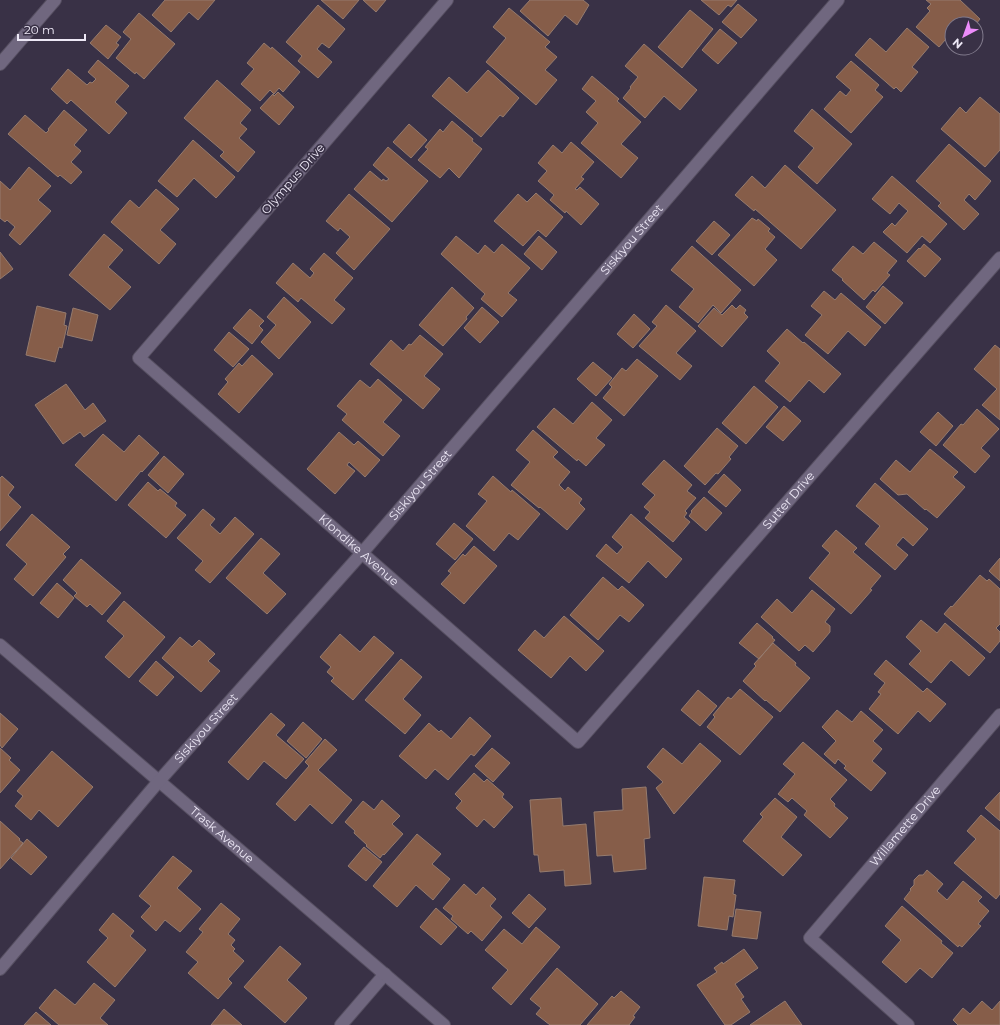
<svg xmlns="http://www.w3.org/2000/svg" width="1000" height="1025" font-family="Montserrat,sans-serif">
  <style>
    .building { fill: #865d49; stroke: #957b6e }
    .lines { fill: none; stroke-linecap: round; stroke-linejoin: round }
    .minor-casing { stroke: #564f61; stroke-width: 14 }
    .tertiary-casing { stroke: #564f61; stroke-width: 14 }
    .minor { stroke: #70677f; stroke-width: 12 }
    .tertiary { stroke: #70677f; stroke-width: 12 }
    .labels { text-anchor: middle; stroke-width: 3.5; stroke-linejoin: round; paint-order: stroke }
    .street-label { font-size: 12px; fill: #ede8f6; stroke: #393146 }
  </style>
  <rect width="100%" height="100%" fill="#393146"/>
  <!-- building -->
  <path class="building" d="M 165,0 L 215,0 L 198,20 L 189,12 L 171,32 L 152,15 Z
    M 321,0 L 359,0 L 343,19 Z
    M 363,0 L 386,0 L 376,12 Z
    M 530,0 L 583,0 L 589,5 L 577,25 L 565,15 L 548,36 L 520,11 Z
    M 701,0 L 737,0 L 731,7 L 728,5 L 719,15 Z
    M 926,0 L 960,0 L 980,19 L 976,24 L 952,24 L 952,32 L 939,47 L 916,27 L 930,11 L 927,8 L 931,4 Z
    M 738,4 L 757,20 L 741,38 L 722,22 Z
    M 318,5 L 345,29 L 329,48 L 322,43 L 317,49 L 332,62 L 318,78 L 298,61 L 302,56 L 286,42 Z
    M 509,8 L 550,42 L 545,47 L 557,57 L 545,70 L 557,80 L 536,105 L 486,62 L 506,38 L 493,27 Z
    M 690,10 L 713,29 L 682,68 L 658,47 Z
    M 139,13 L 175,44 L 144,79 L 136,72 L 135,74 L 116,58 L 131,39 L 123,32 Z
    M 106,25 L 121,37 L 116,43 L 119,45 L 108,59 L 90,43 Z
    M 907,28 L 929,47 L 912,67 L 918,72 L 901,92 L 896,87 L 894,89 L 855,55 L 870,38 L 886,52 Z
    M 720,29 L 737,43 L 718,64 L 702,50 Z
    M 264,43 L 271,49 L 272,47 L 300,72 L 283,92 L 279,88 L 274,94 L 270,90 L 260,101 L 241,84 L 254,69 L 247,63 Z
    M 644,44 L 697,90 L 680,110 L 664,96 L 645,118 L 623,98 L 631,88 L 630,87 L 638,77 L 625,66 Z
    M 98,60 L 129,86 L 115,102 L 127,113 L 109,134 L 71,100 L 67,104 L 51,89 L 68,69 L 87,85 L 90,82 L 92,83 L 96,79 L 88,72 Z
    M 851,61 L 879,85 L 875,90 L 883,97 L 851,133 L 824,109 L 840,91 L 846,96 L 851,90 L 836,77 Z
    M 488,70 L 519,98 L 503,117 L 500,115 L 481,137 L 432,96 L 449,77 L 467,93 Z
    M 592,76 L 619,99 L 617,101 L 641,122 L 621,144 L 638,158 L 621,178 L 581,143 L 598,123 L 586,112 L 596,101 L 582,89 Z
    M 217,80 L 251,110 L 240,123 L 247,129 L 239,138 L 255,152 L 238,172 L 220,156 L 224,152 L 184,118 Z
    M 278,92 L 294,107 L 279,125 L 260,108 L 273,94 L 274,96 Z
    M 980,97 L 1000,114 L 1000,150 L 985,167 L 941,129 L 960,107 L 966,113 Z
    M 812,109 L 852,144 L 817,184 L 798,167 L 814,148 L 794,131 Z
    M 64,110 L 87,130 L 74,145 L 81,151 L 71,162 L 82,172 L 71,184 L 60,175 L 58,177 L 8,134 L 25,115 L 46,133 L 49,130 L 48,129 Z
    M 452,121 L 473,139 L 472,141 L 482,149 L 459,178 L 449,168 L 440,178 L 418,160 L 428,149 L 425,147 L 440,129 L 443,132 Z
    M 409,124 L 427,140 L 411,158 L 393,142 Z
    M 193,140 L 235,177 L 216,198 L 194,178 L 177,197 L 158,181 Z
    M 571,142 L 594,162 L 581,177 L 584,179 L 575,189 L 577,190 L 580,187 L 599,204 L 581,225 L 566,211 L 565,213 L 550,200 L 554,195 L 538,181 L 547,171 L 538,163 L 553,145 L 562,153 Z
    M 949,144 L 991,181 L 975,200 L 969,194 L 964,200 L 979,214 L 964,230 L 938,206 L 941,203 L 916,181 Z
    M 388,147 L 428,181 L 392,222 L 354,189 L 370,171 L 382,181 L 383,179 L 386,181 L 389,179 L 373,165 Z
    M 785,165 L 836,210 L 801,249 L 755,209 L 754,211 L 735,195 L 752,176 L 765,188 Z
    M 29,167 L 51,186 L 38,200 L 51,211 L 20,245 L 9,235 L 15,227 L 7,220 L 5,222 L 0,218 L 0,181 L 10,190 Z
    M 892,176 L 947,224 L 930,243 L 922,236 L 907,253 L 883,232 L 892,223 L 895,226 L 908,211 L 899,203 L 890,214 L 872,199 Z
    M 156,189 L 179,209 L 160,230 L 176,244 L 159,264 L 111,222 L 130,200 L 139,208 Z
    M 536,193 L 563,217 L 546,237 L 538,230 L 523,246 L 494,221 L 518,194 L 527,202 Z
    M 349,194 L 390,229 L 354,270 L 336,253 L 350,237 L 340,228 L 338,231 L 326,221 Z
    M 752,218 L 757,221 L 758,219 L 770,229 L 768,231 L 775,237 L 765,249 L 777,260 L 754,286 L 718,255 Z
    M 714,221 L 730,235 L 712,255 L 696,241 Z
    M 104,234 L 123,250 L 108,267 L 131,287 L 110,310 L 69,275 Z
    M 456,236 L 478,254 L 485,245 L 494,253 L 502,244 L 530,268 L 508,293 L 517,300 L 502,317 L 481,299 L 485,294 L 441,254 Z
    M 539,236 L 557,252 L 542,270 L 524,254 Z
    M 874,242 L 897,261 L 887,273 L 890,275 L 875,292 L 873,290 L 864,300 L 842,280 L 843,279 L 832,270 L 853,246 L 863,254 Z
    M 924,244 L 941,259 L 925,277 L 907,261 L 919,248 L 920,249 Z
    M 692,246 L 741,290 L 721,313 L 713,305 L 698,323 L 679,307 L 694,289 L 671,270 Z
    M 0,252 L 13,269 L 0,279 Z
    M 324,253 L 353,278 L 334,300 L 345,309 L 332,324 L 301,298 L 298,302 L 276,283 L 293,263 L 310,278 L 314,273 L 310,269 Z
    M 883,286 L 903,303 L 885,324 L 866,307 Z
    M 452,287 L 474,308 L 466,317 L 467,319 L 443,346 L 419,325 Z
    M 824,291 L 835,300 L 841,293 L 881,327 L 865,346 L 848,331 L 828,354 L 805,335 L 822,315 L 811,306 Z
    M 284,297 L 311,322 L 279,359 L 261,342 L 276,325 L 267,317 Z
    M 666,305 L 696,331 L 676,353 L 692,366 L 680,380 L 639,346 L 657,326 L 652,322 Z
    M 732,305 L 736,309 L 740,305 L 746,310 L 744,313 L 748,317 L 722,347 L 698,326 L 714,308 L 722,315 Z
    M 37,306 L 66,313 L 64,325 L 67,326 L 62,348 L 59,347 L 55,362 L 26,355 Z
    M 482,307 L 499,322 L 480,343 L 464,328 Z
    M 73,308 L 98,315 L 92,341 L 67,335 Z
    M 250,309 L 264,321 L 259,326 L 263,330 L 252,344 L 233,328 Z
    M 634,314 L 650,329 L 633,348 L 617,334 Z
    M 787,329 L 803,343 L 804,342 L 841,374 L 824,393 L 809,380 L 790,402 L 765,381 L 780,363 L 767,351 Z
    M 229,332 L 249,349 L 233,367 L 214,350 Z
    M 420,335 L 443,354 L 424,376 L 440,389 L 423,409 L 370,364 L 391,340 L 403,351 L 409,344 L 411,345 Z
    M 995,345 L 1000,349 L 1000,420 L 982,405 L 997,389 L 974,369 Z
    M 252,355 L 273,374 L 239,413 L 218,394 L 228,382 L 225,379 L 239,363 L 242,366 Z
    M 637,359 L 658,376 L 624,416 L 603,398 L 612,387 L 609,384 L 622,368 L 626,371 Z
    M 593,362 L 612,378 L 596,396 L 577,379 Z
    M 378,379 L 402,400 L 383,422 L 400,436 L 383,456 L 342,420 L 347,414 L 337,406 L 360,380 L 370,388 Z
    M 66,384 L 85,410 L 93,403 L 106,421 L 84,437 L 80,432 L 63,444 L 35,405 Z
    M 754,386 L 778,407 L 746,444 L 722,423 Z
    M 592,402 L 612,420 L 596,438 L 605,445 L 586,466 L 578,459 L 577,461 L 537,427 L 554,408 L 573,424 Z
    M 784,406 L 801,421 L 783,441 L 766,427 Z
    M 977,409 L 999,429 L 981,448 L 990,456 L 975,473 L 943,445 L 961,424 L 963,425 Z
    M 938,412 L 953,426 L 936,446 L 920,432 Z
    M 717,428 L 738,446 L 729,457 L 731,459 L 718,474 L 716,473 L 705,485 L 684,466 Z
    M 533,430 L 558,452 L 553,457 L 570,472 L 559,485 L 565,491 L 568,487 L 582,499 L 579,503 L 585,509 L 567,530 L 540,507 L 539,508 L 511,485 L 530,462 L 516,450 Z
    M 339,432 L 354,445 L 358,441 L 380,460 L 365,477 L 349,462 L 347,465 L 355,471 L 335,494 L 307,469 Z
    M 103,434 L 124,452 L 139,435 L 159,453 L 142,472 L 141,471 L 116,501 L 75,465 Z
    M 930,449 L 958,472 L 953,477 L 965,487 L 937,518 L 926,509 L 925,510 L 907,494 L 898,495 L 880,479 L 896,460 L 910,472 Z
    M 164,456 L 184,474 L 168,493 L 148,475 Z
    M 664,460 L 692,485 L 687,491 L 696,498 L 685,511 L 687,513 L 684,517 L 690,522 L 673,542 L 645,518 L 650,512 L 644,507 L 655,495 L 642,484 Z
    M 724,474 L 741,490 L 726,507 L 708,492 Z
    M 2,476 L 14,487 L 8,495 L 21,507 L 0,531 L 0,478 Z
    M 493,476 L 511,492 L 512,490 L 540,514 L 518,540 L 509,533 L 494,551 L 466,526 L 487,501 L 478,494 Z
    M 148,482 L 158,491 L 160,489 L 177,503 L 175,506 L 186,515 L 166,538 L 128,505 Z
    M 875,483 L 928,529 L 913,546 L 903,537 L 896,545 L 908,555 L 895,570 L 865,544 L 880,526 L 856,506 Z
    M 704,497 L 722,513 L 706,531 L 689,516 L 692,512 L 691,511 Z
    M 203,509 L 215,519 L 210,525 L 220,534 L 235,517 L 254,534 L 210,583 L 195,570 L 203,561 L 177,538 Z
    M 32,514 L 70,547 L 63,554 L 66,557 L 33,596 L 14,579 L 27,564 L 6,545 Z
    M 631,514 L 682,559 L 666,578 L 648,561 L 629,583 L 596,556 L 606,544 L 617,554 L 623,547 L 612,537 Z
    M 454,523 L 473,539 L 455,560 L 436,544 Z
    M 836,530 L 857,548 L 853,552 L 881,576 L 870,589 L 872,590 L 851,614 L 809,578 L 830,553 L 822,546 Z
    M 261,538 L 280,554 L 263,573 L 286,594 L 267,614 L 226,578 Z
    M 474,546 L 497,566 L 464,604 L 441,584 L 451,573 L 448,571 L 463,554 L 465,556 Z
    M 1000,558 L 1000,581 L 989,571 Z
    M 81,559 L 121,593 L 102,615 L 90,604 L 87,607 L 74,596 L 77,593 L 63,580 Z
    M 980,575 L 987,581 L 989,579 L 1000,589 L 1000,624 L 996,628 L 1000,632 L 1000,641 L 990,653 L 944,614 L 951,606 L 952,607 Z
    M 603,577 L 618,590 L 622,586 L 644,605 L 629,622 L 620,615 L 598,640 L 570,615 Z
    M 57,583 L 74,598 L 58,618 L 40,603 Z
    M 812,590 L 835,609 L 825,622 L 830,626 L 830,632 L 813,652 L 805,645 L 799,651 L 761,617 L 777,599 L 792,613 Z
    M 124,601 L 165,637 L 129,678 L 105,657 L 124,636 L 107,621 Z
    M 564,616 L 604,651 L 586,671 L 570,656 L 551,678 L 518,650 L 535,630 L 544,638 Z
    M 921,620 L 937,633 L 945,623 L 985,658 L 969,676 L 951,660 L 931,683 L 909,664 L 921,651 L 906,637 Z
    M 757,623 L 773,637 L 772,638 L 775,640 L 759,659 L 739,643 Z
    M 340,634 L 360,652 L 374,636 L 394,653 L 353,700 L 331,681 L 334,678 L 327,672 L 331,667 L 320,657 Z
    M 180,637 L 192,647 L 199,640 L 215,654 L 208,661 L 220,671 L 201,692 L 162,658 Z
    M 773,643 L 796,663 L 795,665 L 810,678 L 780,712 L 766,700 L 765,701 L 743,681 L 756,666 L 754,664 Z
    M 401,659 L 422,677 L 403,699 L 421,715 L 405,734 L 365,700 Z
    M 886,660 L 923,692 L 927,688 L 946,704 L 930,722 L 918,711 L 898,734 L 869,709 L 881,694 L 878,692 L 885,683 L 874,674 Z
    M 156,661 L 174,677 L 157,696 L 139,681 Z
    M 740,689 L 773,717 L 740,755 L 707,727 L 715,717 L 713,715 L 728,697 L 731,699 Z
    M 698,690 L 717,706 L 700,726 L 681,710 Z
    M 837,710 L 852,722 L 861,711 L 883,730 L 873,741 L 882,749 L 872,761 L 886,773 L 871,791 L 844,768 L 846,766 L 838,759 L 835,764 L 824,754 L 836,741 L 822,727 Z
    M 0,713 L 18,729 L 2,748 L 0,745 Z
    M 271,713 L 285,725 L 276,735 L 304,759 L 286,779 L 264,761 L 248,780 L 228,762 Z
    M 470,717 L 491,736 L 474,756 L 471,754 L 448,780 L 435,769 L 426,779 L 399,756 L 429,723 L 439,732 L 441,730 L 451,739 Z
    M 303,722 L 322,739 L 306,758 L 287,741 Z
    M 325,739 L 337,750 L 318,770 L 352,800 L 332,824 L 310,804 L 295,821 L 276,804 L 309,766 L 305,762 Z
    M 803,742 L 847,780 L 830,799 L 835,804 L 834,806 L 848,818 L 830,838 L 804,815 L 807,811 L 792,798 L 788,802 L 778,794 L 795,774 L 783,764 Z
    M 700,743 L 721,761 L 674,814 L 656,788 L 663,782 L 647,767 L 663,748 L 682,764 Z
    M 0,748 L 11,758 L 9,760 L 20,770 L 0,793 Z
    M 492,748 L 510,763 L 493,782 L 475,766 Z
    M 52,751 L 93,787 L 58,827 L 39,810 L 31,820 L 15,806 L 23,796 L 17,791 Z
    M 474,773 L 484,782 L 487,779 L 504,794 L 502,797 L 513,807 L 494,828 L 484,819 L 477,827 L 456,808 L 462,801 L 455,794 Z
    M 646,787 L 650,838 L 644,839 L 646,869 L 614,872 L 612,855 L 597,856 L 594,812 L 623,810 L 622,789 Z
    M 1000,792 L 1000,821 L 985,808 Z
    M 561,798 L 563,826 L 586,824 L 591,884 L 565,886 L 564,870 L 540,872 L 538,855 L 534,855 L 530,800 Z
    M 775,798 L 797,817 L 781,837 L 802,855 L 783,876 L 743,841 L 763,817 L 760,814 Z
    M 382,800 L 400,816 L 392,824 L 403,834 L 384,855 L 383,854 L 380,858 L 366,846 L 367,845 L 354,833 L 355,831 L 345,822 L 363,801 L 374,810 Z
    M 981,815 L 1000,831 L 1000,894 L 996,899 L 954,863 L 976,839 L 967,831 Z
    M 0,821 L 20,839 L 19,840 L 23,843 L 0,869 Z
    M 417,834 L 441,854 L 432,864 L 450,879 L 433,900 L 416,885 L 397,907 L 373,886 Z
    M 27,839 L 47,857 L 31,875 L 11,858 Z
    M 364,847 L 382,862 L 366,881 L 348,866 Z
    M 173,856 L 192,871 L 177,888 L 201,909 L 180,932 L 165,920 L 156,931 L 141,917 L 151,906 L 139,896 Z
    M 927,870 L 943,884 L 937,891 L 947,900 L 963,881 L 982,897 L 978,901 L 989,911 L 978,924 L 981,926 L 962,947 L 959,945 L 958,947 L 904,899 L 911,890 L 910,889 L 914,885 L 914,880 L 919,875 L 923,875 Z
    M 704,877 L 735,880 L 733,894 L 736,895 L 733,917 L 729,916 L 727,930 L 698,926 Z
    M 464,884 L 476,895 L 483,887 L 496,899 L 490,906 L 502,917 L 482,941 L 471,931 L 468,934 L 451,919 L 453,916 L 443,908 Z
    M 529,894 L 546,909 L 529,928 L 512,913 Z
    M 221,903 L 240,919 L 228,934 L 235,940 L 231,945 L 235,949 L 233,951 L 244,961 L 228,979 L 232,983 L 218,999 L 188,973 L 198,962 L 186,952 L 203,932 L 199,929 Z
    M 902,906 L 942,941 L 941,943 L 953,953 L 932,978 L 920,968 L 906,983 L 882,962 L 901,940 L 885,926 Z
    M 436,908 L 457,927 L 441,945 L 420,927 Z
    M 736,909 L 761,912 L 757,939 L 732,936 Z
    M 113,913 L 134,931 L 130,936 L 146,950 L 115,987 L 87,962 L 108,938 L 99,930 Z
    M 536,927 L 560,947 L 511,1005 L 492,988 L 508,970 L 485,950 L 504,929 L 522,944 Z
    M 280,946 L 301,964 L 287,980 L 307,998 L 285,1023 L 244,987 Z
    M 744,949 L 758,968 L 735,984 L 744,997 L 741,999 L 750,1012 L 731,1025 L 725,1025 L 697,985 L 717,972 L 714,968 L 722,962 L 723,964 Z
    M 557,968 L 598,1004 L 580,1025 L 550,1025 L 536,1014 L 541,1008 L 530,999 Z
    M 94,983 L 115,1000 L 100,1018 L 108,1025 L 59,1025 L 39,1008 L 55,989 L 75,1005 Z
    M 621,991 L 640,1007 L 633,1016 L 635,1017 L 629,1025 L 587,1025 L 612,996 L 614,998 Z
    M 785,1001 L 802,1025 L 750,1025 Z
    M 982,1001 L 992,1010 L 1000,1001 L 1000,1025 L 958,1025 L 953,1020 L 963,1008 L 970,1014 Z
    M 224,1009 L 242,1025 L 211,1025 Z
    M 36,1012 L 51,1025 L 24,1025 Z"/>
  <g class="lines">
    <defs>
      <g id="minor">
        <path id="s1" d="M 447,0 L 139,358 L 578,742 L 1000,258"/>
        <path d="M 0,64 L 55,0"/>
        <path d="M 341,1025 L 385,974"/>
        <path id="s2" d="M 908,1025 L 810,938 L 1000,715"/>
      </g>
      <g id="tertiary">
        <path id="s3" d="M 0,645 L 444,1025"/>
        <path id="s4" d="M 0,969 L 159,781 L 362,553 L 838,0"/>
      </g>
    </defs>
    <!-- minor casing -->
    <use href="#minor" class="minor-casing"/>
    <!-- tertiary casing -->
    <use href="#tertiary" class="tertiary-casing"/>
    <!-- minor -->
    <use href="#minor" class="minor"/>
    <!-- tertiary -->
    <use href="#tertiary" class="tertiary"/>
  </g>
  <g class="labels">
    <!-- street labels -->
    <g class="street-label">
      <text transform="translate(293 179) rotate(-49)" y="4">Olympus Drive</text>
      <text dy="4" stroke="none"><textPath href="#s4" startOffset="965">Siskiyou Street</textPath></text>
      <text dy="4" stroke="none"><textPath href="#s4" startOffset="641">Siskiyou Street</textPath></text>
      <text dy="4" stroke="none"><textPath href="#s1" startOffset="1376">Sutter Drive</textPath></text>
      <text dy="4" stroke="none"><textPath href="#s1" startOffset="764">Klondike Avenue</textPath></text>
      <text dy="4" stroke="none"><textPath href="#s4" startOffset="317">Siskiyou Street</textPath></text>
      <text dy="4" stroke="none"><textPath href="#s2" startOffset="278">Willamette Drive</textPath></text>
      <text dy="4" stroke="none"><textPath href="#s3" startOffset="292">Trask Avenue</textPath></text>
    </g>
  </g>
  <!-- north arrow -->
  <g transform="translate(964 36) rotate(221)"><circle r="19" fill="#393146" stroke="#817a8c"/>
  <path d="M0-3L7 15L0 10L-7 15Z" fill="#ec8cfa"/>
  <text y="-6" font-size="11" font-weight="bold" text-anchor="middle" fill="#ede8f6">N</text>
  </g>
  <!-- scale -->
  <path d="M18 34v6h67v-6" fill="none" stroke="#ede8f6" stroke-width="2"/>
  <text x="24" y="34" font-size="12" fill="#ede8f6" stroke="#393146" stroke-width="3" paint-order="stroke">20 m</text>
</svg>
